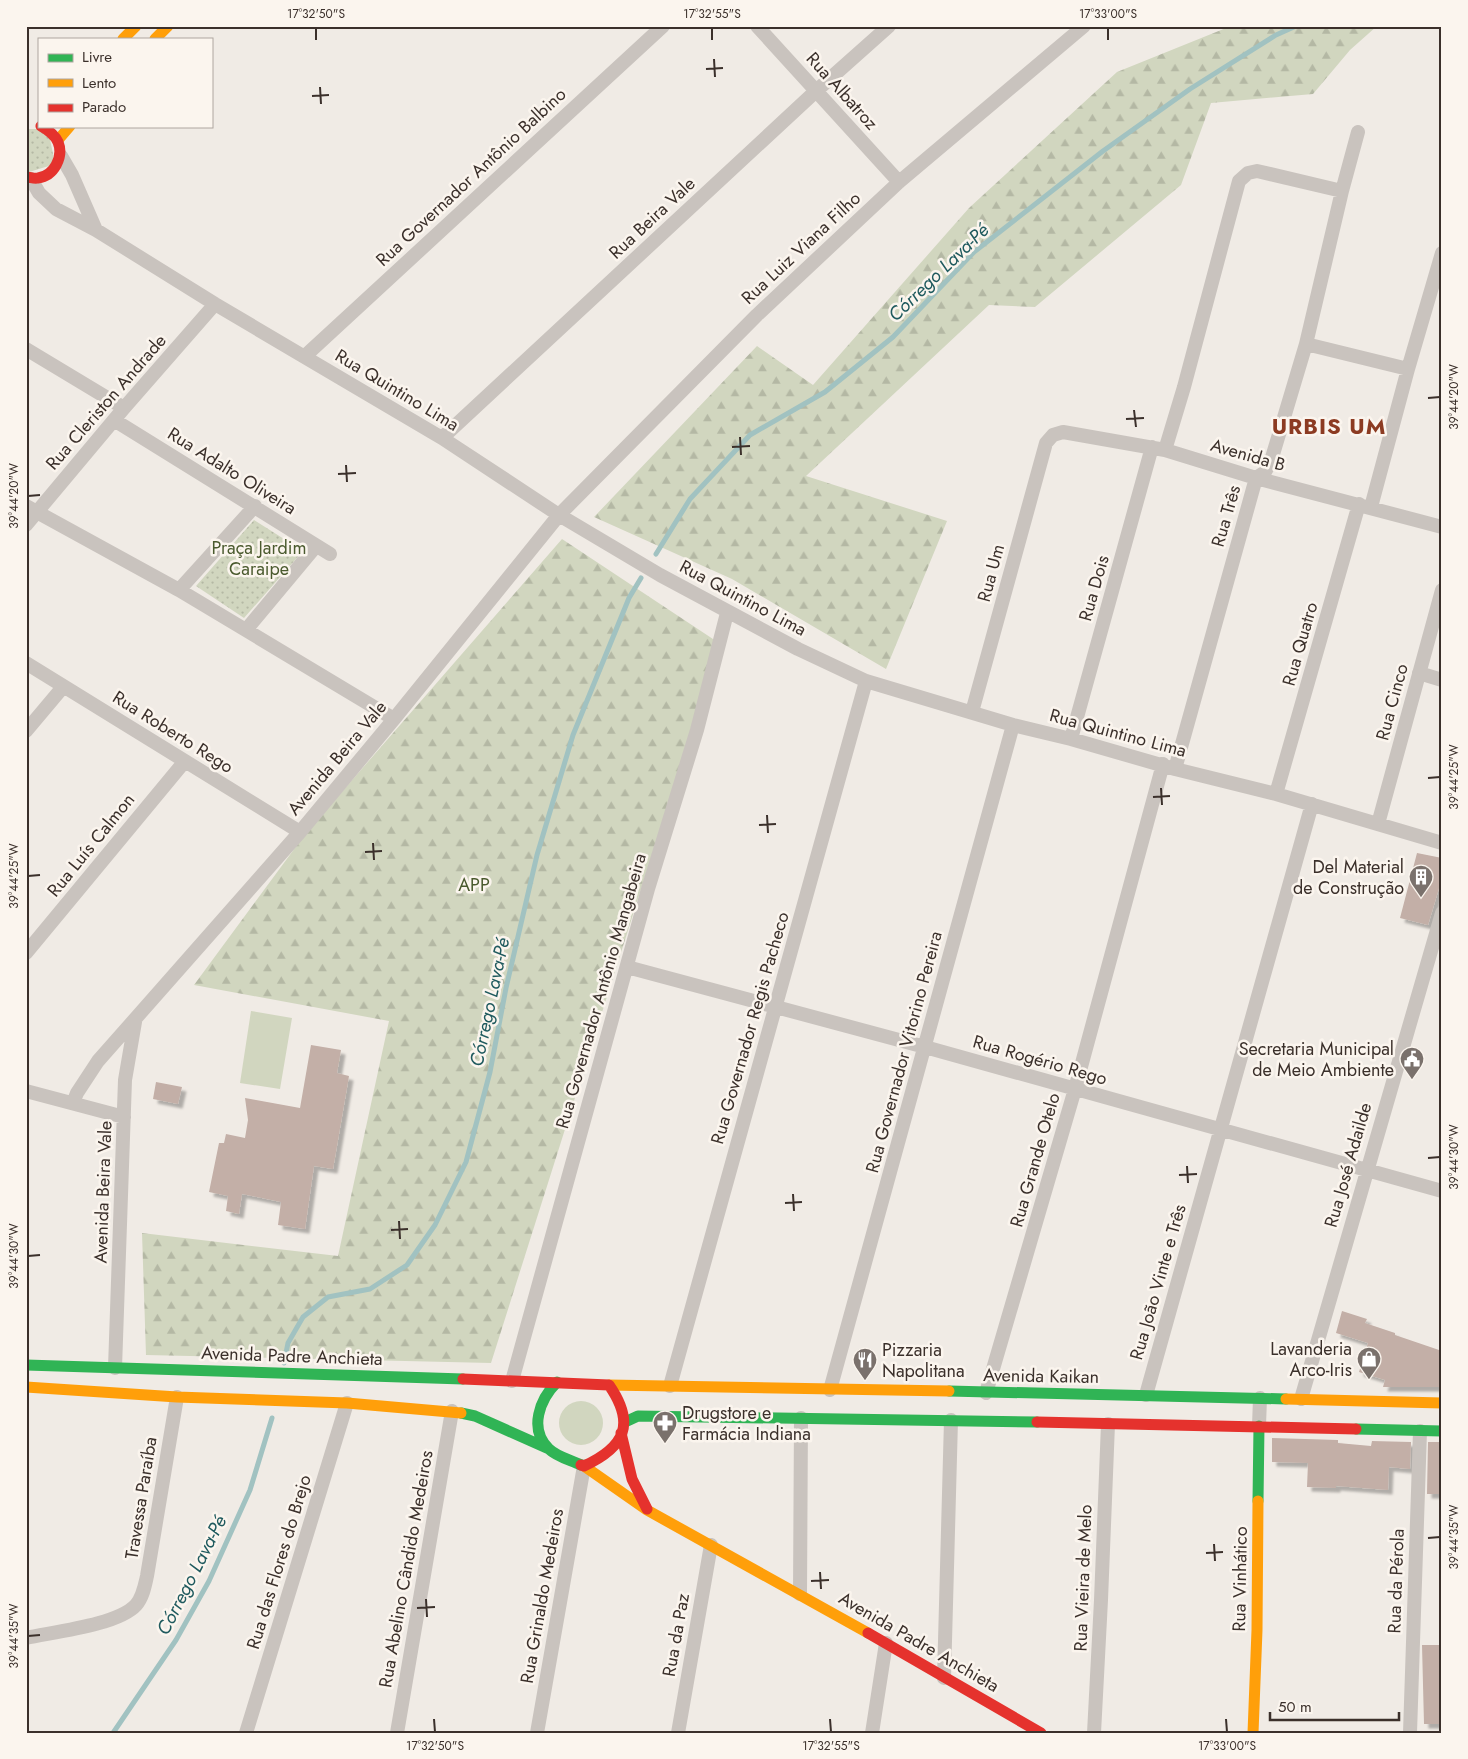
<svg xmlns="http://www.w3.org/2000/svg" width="1468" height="1759" font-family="Jost,sans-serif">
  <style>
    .green { fill: #d1d6bf }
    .forest { fill: url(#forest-firs) }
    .park { fill: url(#park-dots) }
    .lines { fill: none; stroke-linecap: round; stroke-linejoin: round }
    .stream { stroke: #a1c2c1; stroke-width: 5 }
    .building { fill: #c3afa7; filter: url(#shadow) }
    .street { stroke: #c9c3be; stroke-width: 14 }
    .fast { stroke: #30b455; stroke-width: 11 }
    .slow { stroke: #ff9f0a; stroke-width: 11 }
    .jam { stroke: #e5322d; stroke-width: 11 }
    .ticks { fill: none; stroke: #3b302b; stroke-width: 2 }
    .labels { text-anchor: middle; stroke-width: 5; stroke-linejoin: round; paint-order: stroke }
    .street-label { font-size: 18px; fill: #3b302b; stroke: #fbf5ee }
    .park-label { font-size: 18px; fill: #4a5a2e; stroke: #fbf5ee }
    .poi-label { font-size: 18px; fill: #3b302b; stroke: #fbf5ee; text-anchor: end }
    .water-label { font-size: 19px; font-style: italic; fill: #1f5a5e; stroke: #fbf5ee }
    .district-label { font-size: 22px; font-weight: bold; letter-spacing: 1px; fill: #8c3b22; stroke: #fbf5ee }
    .neatline { fill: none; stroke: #3b302b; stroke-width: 2 }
    .ticks-label { font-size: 12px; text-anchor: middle; fill: #3b302b }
  </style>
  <defs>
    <pattern id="forest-firs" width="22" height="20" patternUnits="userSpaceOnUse" patternTransform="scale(1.25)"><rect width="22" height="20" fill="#d1d6bf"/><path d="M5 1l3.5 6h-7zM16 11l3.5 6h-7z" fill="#b4b8a4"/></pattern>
    <pattern id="park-dots" width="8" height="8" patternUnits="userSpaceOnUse" patternTransform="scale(1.25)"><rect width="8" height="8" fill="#d1d6bf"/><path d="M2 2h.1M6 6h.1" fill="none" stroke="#b4b8a4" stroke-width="1.8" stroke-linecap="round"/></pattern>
    <filter id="shadow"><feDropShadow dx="4.5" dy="4.5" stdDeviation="1" flood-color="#0004"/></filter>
  </defs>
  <rect width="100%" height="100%" fill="#f0ebe5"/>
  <!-- green -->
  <path class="green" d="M 251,1011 L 292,1018 L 280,1089 L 240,1083 Z
    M559 1423a22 22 0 1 1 44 0a22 22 0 1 1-44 0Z"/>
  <!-- forest -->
  <path class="forest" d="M 1231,26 L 1377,26 L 1350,50 L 1313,94 L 1211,103 L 1181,185 L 1035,307 L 989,305 L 806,476 L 947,521 L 886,669 L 732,579 L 594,517 L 757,346 L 813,385 L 969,208 L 1117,72 Z
    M 562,539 L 719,643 L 491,1363 L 146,1355 L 142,1233 L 338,1256 L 389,1021 L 194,985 L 306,833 Z"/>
  <!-- park -->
  <path class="park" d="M 28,129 L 40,129 L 49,134 L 55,164 L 26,173 L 26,130 Z
    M 254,520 L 303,551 L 244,618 L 196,586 Z"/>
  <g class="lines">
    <!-- stream -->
    <path class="stream" d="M 656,554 L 690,499 L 750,435 L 825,392 L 893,337 L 974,252 L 1103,151 L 1190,89 L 1276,35 L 1296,26
      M 284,1363 L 288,1343 L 303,1317 L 328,1297 L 370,1289 L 407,1265 L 435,1225 L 466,1162 L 490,1072 L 506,988 L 537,855 L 573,735 L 629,598 L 641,578
      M 113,1733 L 176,1640 L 209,1581 L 250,1490 L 272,1418"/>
  </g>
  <!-- building -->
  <path class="building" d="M 1417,853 L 1442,858 L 1442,878 L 1428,925 L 1400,918 Z
    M 311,1045 L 341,1050 L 337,1073 L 349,1076 L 333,1169 L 314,1166 L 305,1229 L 278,1225 L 281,1202 L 242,1194 L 239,1214 L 226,1211 L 228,1196 L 209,1192 L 219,1143 L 224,1143 L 226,1134 L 245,1138 L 248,1120 L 245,1098 L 300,1108 Z
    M 156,1082 L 182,1087 L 178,1104 L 153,1099 Z
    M 1342,1311 L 1367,1319 L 1365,1323 L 1395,1333 L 1395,1335 L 1442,1351 L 1442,1387 L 1383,1387 L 1385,1380 L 1359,1372 L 1368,1343 L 1336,1333 Z
    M 1272,1438 L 1338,1440 L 1338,1443 L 1371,1446 L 1372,1441 L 1411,1442 L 1410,1469 L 1389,1467 L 1388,1490 L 1336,1486 L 1336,1488 L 1307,1487 L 1308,1463 L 1272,1462 Z
    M 1428,1442 L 1442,1442 L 1442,1494 L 1427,1494 Z
    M 1422,1645 L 1442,1645 L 1441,1724 L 1424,1724 Z"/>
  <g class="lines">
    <!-- street -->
    <path class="street" d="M 757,26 L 899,182
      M 61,156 L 72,175 L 96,230
      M 31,179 L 39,193 L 56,209 L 96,230 L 215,304 L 442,438 L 559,515 L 660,575 L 798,649 L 866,681 L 1013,725 L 1071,739 L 1175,769 L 1276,794 L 1442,843
      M 1306,344 L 1408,369
      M 26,349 L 124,408
      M 305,356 L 663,26
      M 114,420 L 330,554
      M 442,438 L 816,91 L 889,26
      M 1165,450 L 1184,387 L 1239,181 L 1248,173 L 1257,171 L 1342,191
      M 26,506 L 179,590 L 394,719
      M 1371,507 L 1408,369 L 1442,253
      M 26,525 L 124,408 L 215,304
      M 179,590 L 255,506
      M 246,630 L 316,546
      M 26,663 L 300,832
      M 1419,673 L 1442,680
      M 972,712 L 1046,443 L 1053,435 L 1063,432 L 1165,450 L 1256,478 L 1442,527
      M 26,731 L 63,687
      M 1071,739 L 1152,447
      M 1175,769 L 1256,478 L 1265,472 L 1271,461 L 1306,344 L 1342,191 L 1358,132
      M 1276,794 L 1359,504
      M 1378,824 L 1442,590
      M 26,953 L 185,761
      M 627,967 L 925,1047 L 1442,1191
      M 26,1091 L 124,1117
      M 73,1103 L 77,1093 L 98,1061 L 300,832 L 394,719 L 559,515 L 757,315 L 899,182 L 1084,26
      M 115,1368 L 125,1080 L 135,1022
      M 512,1381 L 648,889 L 697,730 L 727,613
      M 670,1386 L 866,681
      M 830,1390 L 1013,725
      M 986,1393 L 1075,1089 L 1163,764
      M 1146,1395 L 1312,804
      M 1301,1399 L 1442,913
      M 1259,1426 L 1260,1398
      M 800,1594 L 801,1418
      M 26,1638 C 53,1632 118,1625 136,1605 C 143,1597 145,1585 147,1576 L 177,1397
      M 944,1678 L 951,1420
      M 246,1733 L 347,1403
      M 397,1733 L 452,1411
      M 537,1733 L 584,1466
      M 678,1733 L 711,1545
      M 872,1733 L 886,1643
      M 1094,1733 L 1101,1600 L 1108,1424
      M 1410,1733 L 1420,1431"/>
    <!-- fast -->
    <path class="fast" d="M 26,1365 L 463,1379
      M 557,1382 C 540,1399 528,1429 549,1449 C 557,1457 571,1460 581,1465
      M 949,1391 L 1286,1399
      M 461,1413 L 475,1416 L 549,1449
      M 625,1422 L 638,1416 L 1037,1422
      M 1356,1429 L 1442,1431
      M 1258,1501 L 1259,1426"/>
    <!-- slow -->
    <path class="slow" d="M 123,39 L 136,26
      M 155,39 L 168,26
      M 58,140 L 70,126
      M 609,1385 L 949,1391
      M 26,1387 L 177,1397 L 347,1403 L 461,1413
      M 1286,1399 L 1442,1403
      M 584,1466 L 647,1510 L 868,1633
      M 1253,1733 L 1257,1630 L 1258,1501"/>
    <!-- jam -->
    <path class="jam" d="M 26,177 C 30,177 34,179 38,178 C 54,176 64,157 58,142 C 55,135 48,130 41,126
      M 463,1379 L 609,1385 C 636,1424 625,1447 584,1466 L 581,1465
      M 1037,1422 L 1356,1429
      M 621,1433 L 632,1479 L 647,1509
      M 868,1633 L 1041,1733"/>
  </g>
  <!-- ticks -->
  <path class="ticks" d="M 316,28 L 316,40M 712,28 L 712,40M 1108,28 L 1108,40M 714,59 L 715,77M 706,69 L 723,68M 320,87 L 321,104M 312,96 L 329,95M 1428,398 L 1440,397M 1134,410 L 1136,427M 1126,419 L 1144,418M 740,437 L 741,455M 732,447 L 750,446M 346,465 L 347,482M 338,474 L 356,473M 28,496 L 40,495M 1428,778 L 1440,777M 1161,788 L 1162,805M 1153,797 L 1170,796M 767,815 L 768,833M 759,825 L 776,824M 373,843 L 374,860M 365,852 L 382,851M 28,876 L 40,875M 1428,1158 L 1440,1157M 1187,1166 L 1188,1183M 1179,1175 L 1197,1174M 793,1194 L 794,1211M 785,1203 L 802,1202M 399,1221 L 400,1239M 391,1230 L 408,1229M 28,1256 L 40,1255M 1428,1538 L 1440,1537M 1214,1544 L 1215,1561M 1206,1553 L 1223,1552M 820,1572 L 821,1589M 811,1581 L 829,1580M 426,1599 L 427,1617M 417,1608 L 435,1607M 28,1636 L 40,1635M 434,1719 L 435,1732M 830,1719 L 831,1732M 1226,1719 L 1227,1732"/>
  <!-- icons -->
  <defs>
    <symbol id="building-pin" viewBox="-11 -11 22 30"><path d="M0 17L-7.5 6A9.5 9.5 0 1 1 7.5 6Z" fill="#7a716c" stroke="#fbf5ee"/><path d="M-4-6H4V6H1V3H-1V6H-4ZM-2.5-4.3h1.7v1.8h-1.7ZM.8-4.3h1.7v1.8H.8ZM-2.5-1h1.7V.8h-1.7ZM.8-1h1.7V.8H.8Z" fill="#fff"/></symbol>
    <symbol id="civic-pin" viewBox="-11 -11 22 30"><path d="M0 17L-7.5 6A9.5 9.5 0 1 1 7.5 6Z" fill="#7a716c" stroke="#fbf5ee"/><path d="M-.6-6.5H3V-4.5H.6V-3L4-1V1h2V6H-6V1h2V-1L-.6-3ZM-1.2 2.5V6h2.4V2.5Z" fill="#fff"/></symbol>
    <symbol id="shop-pin" viewBox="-11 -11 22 30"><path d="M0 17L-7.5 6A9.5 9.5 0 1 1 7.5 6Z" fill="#7a716c" stroke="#fbf5ee"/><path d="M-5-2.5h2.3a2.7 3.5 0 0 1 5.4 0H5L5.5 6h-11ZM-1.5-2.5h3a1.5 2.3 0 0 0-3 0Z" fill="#fff"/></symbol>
    <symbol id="restaurant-pin" viewBox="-11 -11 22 30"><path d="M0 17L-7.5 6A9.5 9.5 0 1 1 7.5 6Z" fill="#7a716c" stroke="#fbf5ee"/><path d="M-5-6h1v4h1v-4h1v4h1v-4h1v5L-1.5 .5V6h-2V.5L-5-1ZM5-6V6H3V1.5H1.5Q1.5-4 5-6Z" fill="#fff"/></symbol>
    <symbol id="pharmacy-pin" viewBox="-11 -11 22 30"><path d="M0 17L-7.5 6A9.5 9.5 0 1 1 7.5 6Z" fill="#7a716c" stroke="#fbf5ee"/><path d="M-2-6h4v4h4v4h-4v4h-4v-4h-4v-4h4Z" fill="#fff"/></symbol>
  </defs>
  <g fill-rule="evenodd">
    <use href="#building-pin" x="1407" y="863" width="28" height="38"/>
    <use href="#civic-pin" x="1398" y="1045" width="28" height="38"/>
    <use href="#shop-pin" x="1355" y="1345" width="28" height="38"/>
    <use href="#restaurant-pin" x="851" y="1346" width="28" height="38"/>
    <use href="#pharmacy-pin" x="651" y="1409" width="28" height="38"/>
  </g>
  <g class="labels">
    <!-- street labels -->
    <g class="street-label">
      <text transform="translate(842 91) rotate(48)" y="6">Rua Albatroz</text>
      <text transform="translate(471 177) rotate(-43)" y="6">Rua Governador Antônio Balbino</text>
      <text transform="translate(652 218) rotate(-43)" y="6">Rua Beira Vale</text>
      <text transform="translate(801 248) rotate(-43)" y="6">Rua Luiz Viana Filho</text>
      <text transform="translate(397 390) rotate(31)" y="6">Rua Quintino Lima</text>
      <text transform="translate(106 402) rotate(-49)" y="6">Rua Cleriston Andrade</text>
      <text transform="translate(1248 455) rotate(16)" y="6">Avenida B</text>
      <text transform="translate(232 471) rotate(32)" y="6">Rua Adalto Oliveira</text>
      <text transform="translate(1226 516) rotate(-74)" y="6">Rua Três</text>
      <text transform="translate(991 573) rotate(-75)" y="6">Rua Um</text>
      <text transform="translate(1094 588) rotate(-74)" y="6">Rua Dois</text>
      <text transform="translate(743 598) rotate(28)" y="6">Rua Quintino Lima</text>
      <text transform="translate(1300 644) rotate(-74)" y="6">Rua Quatro</text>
      <text transform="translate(1392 702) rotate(-75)" y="6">Rua Cinco</text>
      <text transform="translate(173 732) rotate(32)" y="6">Rua Roberto Rego</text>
      <text transform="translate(1118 733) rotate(15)" y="6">Rua Quintino Lima</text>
      <text transform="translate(337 758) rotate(-50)" y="6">Avenida Beira Vale</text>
      <text transform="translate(91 845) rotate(-51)" y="6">Rua Luís Calmon</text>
      <text transform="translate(601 991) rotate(-74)" y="6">Rua Governador Antônio Mangabeira</text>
      <text transform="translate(750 1028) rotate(-74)" y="6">Rua Governador Regis Pacheco</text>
      <text transform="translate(904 1052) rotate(-75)" y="6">Rua Governador Vitorino Pereira</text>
      <text transform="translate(1040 1060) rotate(16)" y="6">Rua Rogério Rego</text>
      <text transform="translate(1035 1160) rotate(-74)" y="6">Rua Grande Otelo</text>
      <text transform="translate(1348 1165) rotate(-74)" y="6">Rua José Adailde</text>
      <text transform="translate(103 1192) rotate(-88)" y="6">Avenida Beira Vale</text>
      <text transform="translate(1158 1282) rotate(-74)" y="6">Rua João Vinte e Três</text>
      <text transform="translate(292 1356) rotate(2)" y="6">Avenida Padre Anchieta</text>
      <text transform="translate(1041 1376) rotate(1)" y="6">Avenida Kaikan</text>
      <text transform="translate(141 1498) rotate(-81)" y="6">Travessa Paraíba</text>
      <text transform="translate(279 1562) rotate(-73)" y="6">Rua das Flores do Brejo</text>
      <text transform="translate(406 1569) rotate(-80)" y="6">Rua Abelino Cândido Medeiros</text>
      <text transform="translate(1083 1578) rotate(-88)" y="6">Rua Vieira de Melo</text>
      <text transform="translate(1240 1579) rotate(-89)" y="6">Rua Vinhático</text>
      <text transform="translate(1396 1581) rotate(-88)" y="6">Rua da Pérola</text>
      <text transform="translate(542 1596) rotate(-80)" y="6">Rua Grinaldo Medeiros</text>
      <text transform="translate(676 1635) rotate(-80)" y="6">Rua da Paz</text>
      <text transform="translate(919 1642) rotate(30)" y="6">Avenida Padre Anchieta</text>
    </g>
    <!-- park labels -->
    <g class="park-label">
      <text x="259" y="554">Praça Jardim<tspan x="259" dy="21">Caraipe</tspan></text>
      <text x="474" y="891">APP</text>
    </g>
    <!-- poi labels -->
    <g class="poi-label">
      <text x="1404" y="873">Del Material<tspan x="1404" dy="21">de Construção</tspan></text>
      <text x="1394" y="1055">Secretaria Municipal<tspan x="1394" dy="21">de Meio Ambiente</tspan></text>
      <text x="1352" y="1355">Lavanderia<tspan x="1352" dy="21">Arco-Iris</tspan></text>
      <text x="882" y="1356" text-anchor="start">Pizzaria<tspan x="882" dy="21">Napolitana</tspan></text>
      <text x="682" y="1419" text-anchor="start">Drugstore e<tspan x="682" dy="21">Farmácia Indiana</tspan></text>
    </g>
    <!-- water labels -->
    <g class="water-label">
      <text transform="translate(938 272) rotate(-44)" y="7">Córrego Lava-Pé</text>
      <text transform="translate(489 1002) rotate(-78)" y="7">Córrego Lava-Pé</text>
      <text transform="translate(191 1575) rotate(-63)" y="7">Córrego Lava-Pé</text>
    </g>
    <!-- district labels -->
    <g class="district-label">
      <text x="1329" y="434">URBIS UM</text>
    </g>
  </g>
  <!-- border -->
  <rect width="1468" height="1759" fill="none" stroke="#fbf5ee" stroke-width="55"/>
  <!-- legend -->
  <rect x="38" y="38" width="175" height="90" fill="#fbf5ee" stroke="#aea6a0"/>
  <rect x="48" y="54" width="25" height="8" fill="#30b455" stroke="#aea6a0"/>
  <text x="82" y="62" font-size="15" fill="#3b302b">Livre</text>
  <rect x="48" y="79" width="25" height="8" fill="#ff9f0a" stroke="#aea6a0"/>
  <text x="82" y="88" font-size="15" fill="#3b302b">Lento</text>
  <rect x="48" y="104" width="25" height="8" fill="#e5322d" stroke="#aea6a0"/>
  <text x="82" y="112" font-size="15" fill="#3b302b">Parado</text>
  <!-- scale -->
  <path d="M1270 1712v8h129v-8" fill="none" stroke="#3b302b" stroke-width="2.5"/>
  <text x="1278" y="1712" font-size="15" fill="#3b302b" stroke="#fbf5ee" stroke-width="4" paint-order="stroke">50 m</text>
  <rect x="28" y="28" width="1412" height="1704" class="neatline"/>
  <g class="ticks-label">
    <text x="316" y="18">17°32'50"S</text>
    <text x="712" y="18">17°32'55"S</text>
    <text x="1108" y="18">17°33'00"S</text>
    <text transform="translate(1454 397) rotate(-90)" y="4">39°44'20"W</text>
    <text transform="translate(14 496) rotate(-90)" y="4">39°44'20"W</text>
    <text transform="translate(1454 777) rotate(-90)" y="4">39°44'25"W</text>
    <text transform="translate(14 876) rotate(-90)" y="4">39°44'25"W</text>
    <text transform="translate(1454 1157) rotate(-90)" y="4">39°44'30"W</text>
    <text transform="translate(14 1256) rotate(-90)" y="4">39°44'30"W</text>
    <text transform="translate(1454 1537) rotate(-90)" y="4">39°44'35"W</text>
    <text transform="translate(14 1636) rotate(-90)" y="4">39°44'35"W</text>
    <text x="435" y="1750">17°32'50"S</text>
    <text x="831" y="1750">17°32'55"S</text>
    <text x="1227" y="1750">17°33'00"S</text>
  </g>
</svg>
